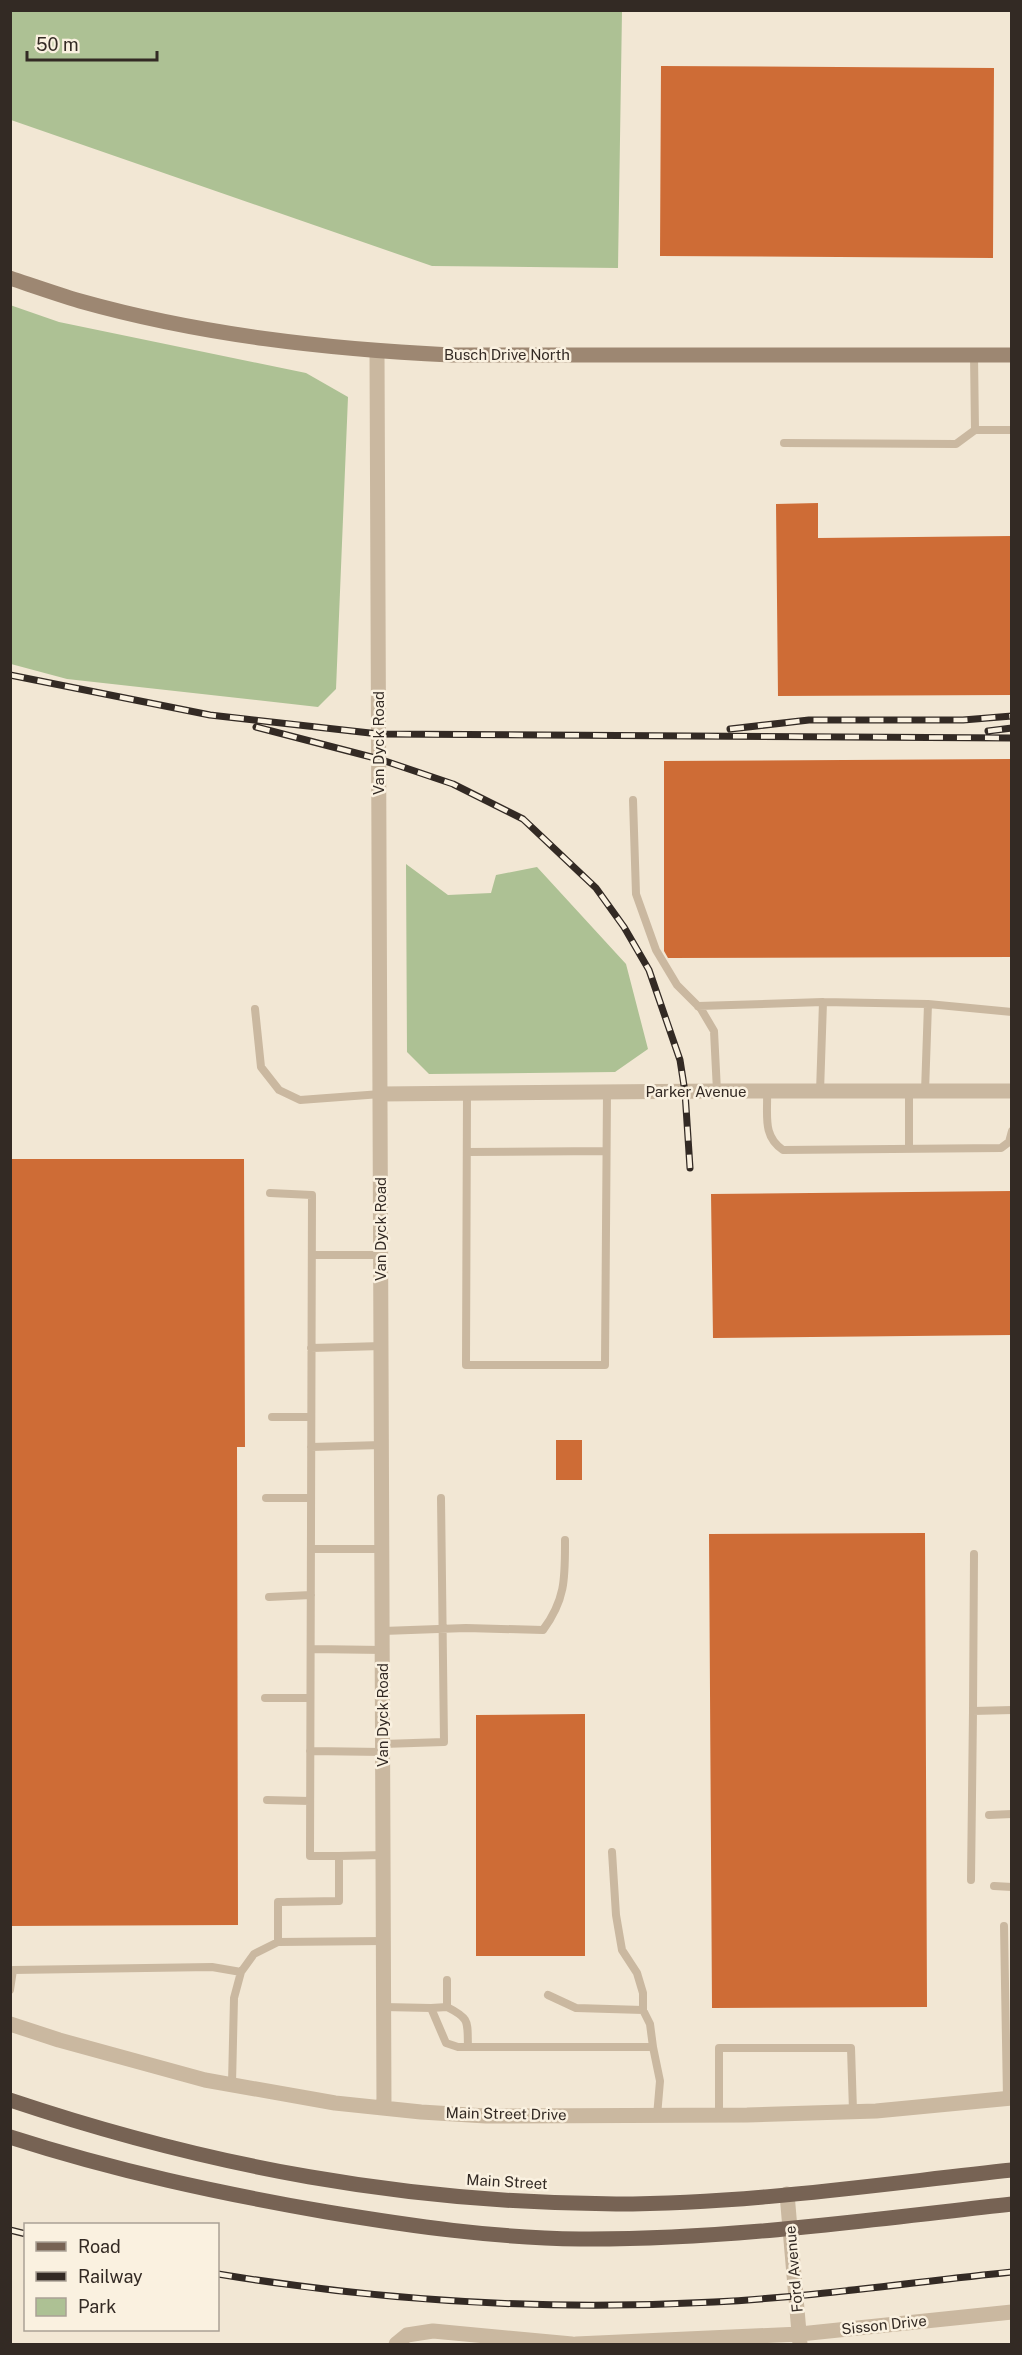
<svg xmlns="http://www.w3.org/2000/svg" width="1022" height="2355" font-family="'Public Sans',sans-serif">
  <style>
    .green { fill: #adc194 }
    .building { fill: #ce6c36 }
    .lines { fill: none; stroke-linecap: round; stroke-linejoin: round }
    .lane { stroke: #cab8a0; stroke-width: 8 }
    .street { stroke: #cab8a0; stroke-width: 15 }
    .secondary { stroke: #9d8772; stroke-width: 15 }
    .primary { stroke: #776354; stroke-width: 15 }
    .rail-casing { stroke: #332a24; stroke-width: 7 }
    .rail { stroke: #faf1e0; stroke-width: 4.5; stroke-dasharray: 14; stroke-linecap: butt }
    .labels { text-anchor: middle; stroke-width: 5; stroke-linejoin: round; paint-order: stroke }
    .street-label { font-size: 15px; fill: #332a24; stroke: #faf1e0 }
  </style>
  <rect width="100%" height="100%" fill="#f2e7d4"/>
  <!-- green -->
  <path class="green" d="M 11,10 L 622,11 L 618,268 L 432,266 L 11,120 Z
    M 10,305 L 59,322 L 306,373 L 348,397 L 336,689 L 318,707 L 67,679 L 11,664 Z
    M 406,864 L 448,895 L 491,893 L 496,875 L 537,867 L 626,964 L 648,1049 L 615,1072 L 429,1074 L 407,1052 Z"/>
  <!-- building -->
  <path class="building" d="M 661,66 L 994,68 L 993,258 L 660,256 Z
    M 818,503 L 818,538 L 1011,536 L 1011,695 L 778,696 L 776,504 Z
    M 1011,759 L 1011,957 L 668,958 L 664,951 L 664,761 Z
    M 10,1159 L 244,1159 L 245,1447 L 237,1447 L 238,1925 L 10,1926 Z
    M 1011,1191 L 1011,1335 L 713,1338 L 711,1194 Z
    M 556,1440 L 582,1440 L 582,1480 L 556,1480 Z
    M 925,1533 L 927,2007 L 712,2008 L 709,1534 Z
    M 585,1714 L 585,1956 L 476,1956 L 476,1715 Z"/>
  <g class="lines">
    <!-- lane -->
    <path class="lane" d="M 974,355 L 975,430 L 1012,430
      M 784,443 L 956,444 L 975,430
      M 633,800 L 636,894 L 656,950 L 677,985 L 701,1009 L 714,1031 L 717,1091
      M 698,1006 L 823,1002 L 928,1004 L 1012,1012
      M 255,1009 L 261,1067 L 279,1090 L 300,1100 L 381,1094
      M 767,1091 C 768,1115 762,1136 783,1150 L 1001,1148 L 1009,1142 L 1012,1131
      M 820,1092 L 823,1002
      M 909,1092 L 909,1149
      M 925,1092 L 928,1004
      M 467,1094 L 466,1365 L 605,1365 L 607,1093
      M 467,1152 L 606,1151
      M 270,1193 L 312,1195 L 310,1856 L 339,1856 L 339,1901 L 278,1902 L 278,1942
      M 312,1255 L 381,1255
      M 311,1348 L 382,1346
      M 272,1417 L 311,1417
      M 311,1447 L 382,1445
      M 266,1498 L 311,1498
      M 311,1549 L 382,1549
      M 269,1597 L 311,1595
      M 383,1631 L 466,1628 L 543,1630 C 566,1599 565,1577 565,1540
      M 311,1649 L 383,1650
      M 265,1698 L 310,1698
      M 973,1711 L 974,1554
      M 383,1744 L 444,1742 L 441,1498
      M 310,1751 L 383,1752
      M 267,1800 L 310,1801
      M 989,1815 L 1012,1814
      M 612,1852 L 616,1915 L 622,1950 L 637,1973 L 643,1993 L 643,2010
      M 339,1856 L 383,1855
      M 971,1880 L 973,1711 L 1012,1710
      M 994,1886 L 1012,1887
      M 1004,1926 L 1007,2098
      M 10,1990 L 13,1970 L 212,1967 L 241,1972
      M 548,1995 L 576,2008 L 643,2010 L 650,2024 L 653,2047
      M 384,2007 L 431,2008 L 446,2043 L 458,2047 L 653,2047 L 660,2081 L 657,2116
      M 447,2007 C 471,2019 467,2022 468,2047
      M 431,2008 L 447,2007 L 447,1980
      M 232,2084 L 234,1998 L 241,1972 L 254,1954 L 278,1942 L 384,1941
      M 719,2115 L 719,2048 L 851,2048 L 853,2111"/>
    <!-- street -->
    <path class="street" d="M 377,351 L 384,2108
      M 381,1094 L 717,1091 L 1012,1091
      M 10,2024 L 59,2040 L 205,2080 L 335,2103 L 421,2112 L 486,2116 L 747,2115 L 876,2111 L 1012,2098
      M 787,2194 L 800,2344
      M 396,2344 L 407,2335 L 433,2331 L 572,2344
      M 576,2344 L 800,2334 L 1012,2312"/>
    <!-- secondary -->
    <path class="secondary" d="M 10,278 C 34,286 57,294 80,301 C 201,335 326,349 451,355 L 1012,355"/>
    <!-- primary -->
    <path class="primary" d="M 10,2100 C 210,2167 405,2203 616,2204 C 748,2204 880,2184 1012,2170
      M 10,2137 C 116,2171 218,2193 327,2212 C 411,2226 495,2238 580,2239 C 725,2240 868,2220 1012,2204"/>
    <defs>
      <path id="rail" d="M 10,675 L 210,715 L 379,734 L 1012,738
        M 256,727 L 379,759 L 453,784 L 523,819 L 596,888 L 624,927 L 649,970 L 680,1060 L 685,1092 L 690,1168
        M 730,729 L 809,720 L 963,720 L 1012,716
        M 988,731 L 1012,728
        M 10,2230 L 26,2234
        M 218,2274 C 382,2301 548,2311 714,2302 C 813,2297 913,2282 1012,2272"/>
    </defs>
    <!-- rail casing -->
    <use href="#rail" class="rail-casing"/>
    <!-- rail -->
    <use href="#rail" class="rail"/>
  </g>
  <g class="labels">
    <!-- street labels -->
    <g class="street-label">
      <text x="507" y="360">Busch Drive North</text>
      <text transform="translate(379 743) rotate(-90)" y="5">Van Dyck Road</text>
      <text x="696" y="1097">Parker Avenue</text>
      <text transform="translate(381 1229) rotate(-90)" y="5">Van Dyck Road</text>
      <text transform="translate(383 1715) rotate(-90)" y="5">Van Dyck Road</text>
      <text transform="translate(506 2114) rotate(1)" y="5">Main Street Drive</text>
      <text transform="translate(507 2182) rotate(3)" y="5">Main Street</text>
      <text transform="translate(794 2269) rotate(-95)" y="5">Ford Avenue</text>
      <text transform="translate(884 2325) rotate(-6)" y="5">Sisson Drive</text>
    </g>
  </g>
  <!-- border -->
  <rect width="1022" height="2355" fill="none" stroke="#332a24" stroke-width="24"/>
  <!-- legend -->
  <rect x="24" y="2223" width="195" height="108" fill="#faf1e0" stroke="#aaa195" stroke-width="1.5"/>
  <rect x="36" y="2242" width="30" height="9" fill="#776354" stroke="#aaa195" stroke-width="1.5"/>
  <text x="78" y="2253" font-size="18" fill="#332a24">Road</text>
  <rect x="36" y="2272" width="30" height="9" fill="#332a24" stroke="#aaa195" stroke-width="1.5"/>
  <text x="78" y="2283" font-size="18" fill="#332a24">Railway</text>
  <rect x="36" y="2298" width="30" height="18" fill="#adc194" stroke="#aaa195" stroke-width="1.5"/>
  <text x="78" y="2313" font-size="18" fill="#332a24">Park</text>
  <!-- scale -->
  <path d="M27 51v9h130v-9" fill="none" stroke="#332a24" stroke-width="3"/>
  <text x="36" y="51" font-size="18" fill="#332a24" stroke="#faf1e0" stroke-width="4.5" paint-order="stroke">50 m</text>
</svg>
